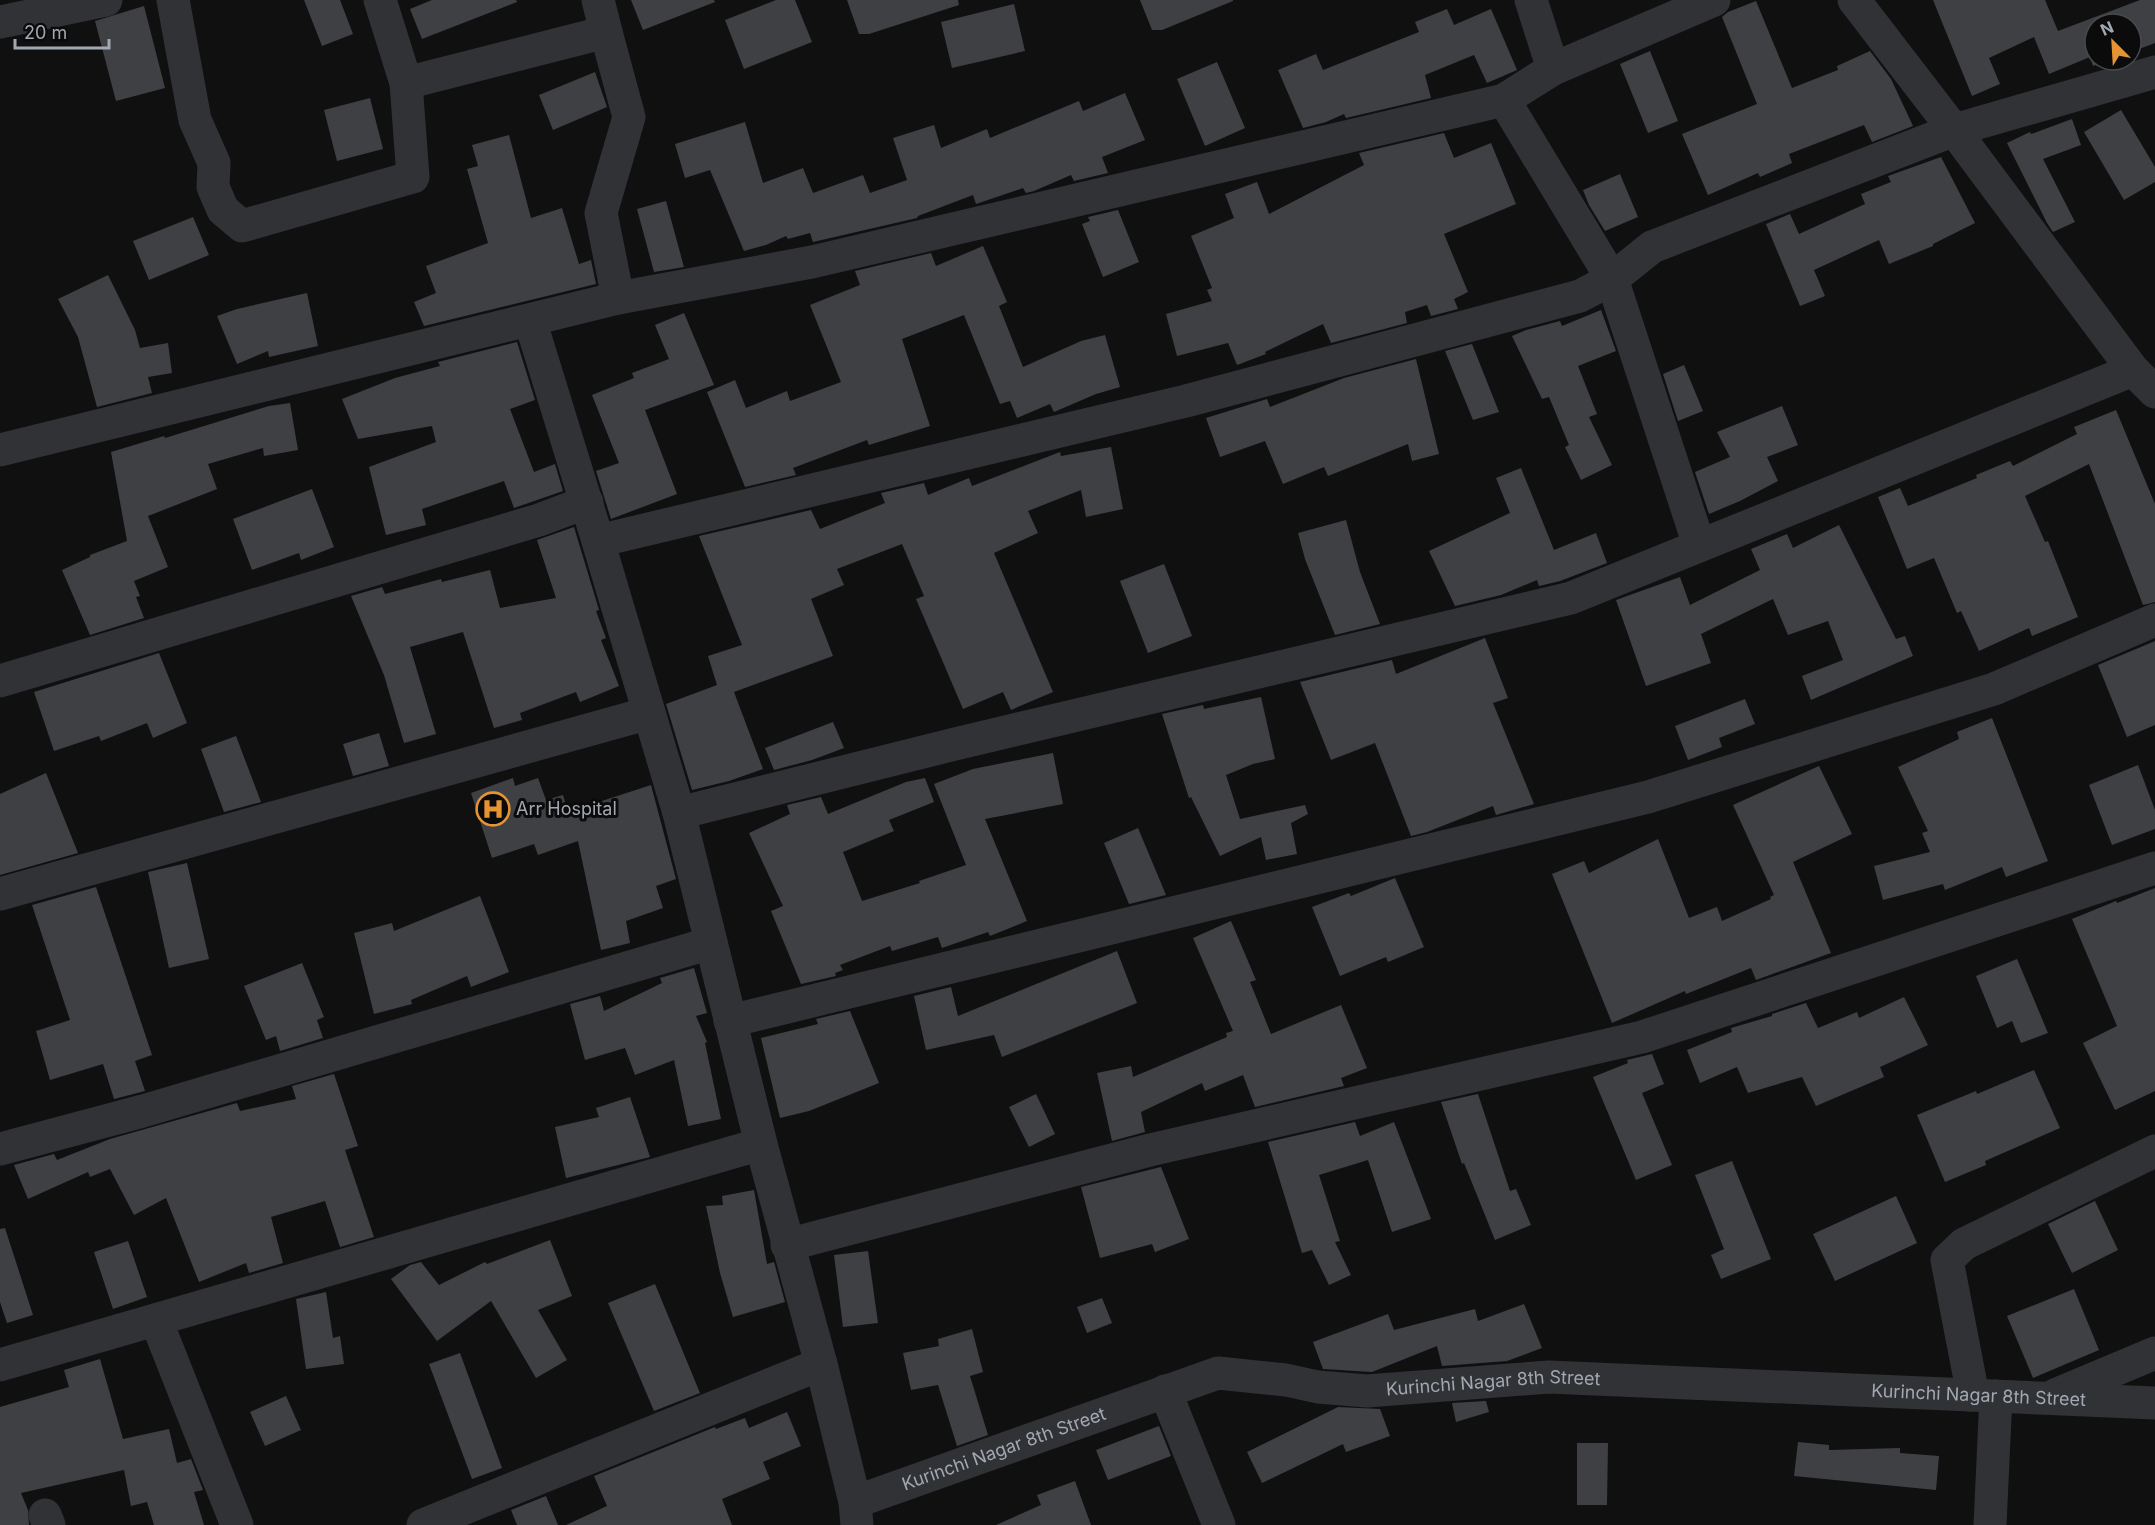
<svg xmlns="http://www.w3.org/2000/svg" width="2155" height="1525" font-family="Inter,sans-serif">
  <style>
    .building { fill: #3f4044 }
    .lines { fill: none; stroke-linecap: round; stroke-linejoin: round }
    .minor { stroke: #313236; stroke-width: 33 }
    .labels { text-anchor: middle; stroke-width: 6; stroke-linejoin: round; paint-order: stroke }
    .poi-label { font-size: 18px; fill: #a2a8b1; stroke: #0b0b0c; text-anchor: start }
    .street-label { font-size: 18px; fill: #a2a8b1; stroke: #0b0b0c }
  </style>
  <rect width="100%" height="100%" fill="#101011"/>
  <!-- building -->
  <path class="building" d="M 304,0 L 340,0 L 353,34 L 322,46 Z
    M 432,0 L 516,0 L 517,2 L 422,39 L 410,9 Z
    M 631,0 L 714,0 L 715,2 L 643,30 Z
    M 776,0 L 795,0 L 812,42 L 744,69 L 725,20 Z
    M 847,0 L 958,0 L 959,5 L 869,34 L 859,34 Z
    M 1140,0 L 1233,0 L 1233,1 L 1162,30 L 1152,30 Z
    M 1933,0 L 2045,0 L 2058,31 L 2140,0 L 2155,0 L 2155,43 L 2131,52 L 2131,24 L 2095,24 L 2095,60 L 2110,60 L 2093,66 L 2090,57 L 2049,74 L 2034,37 L 1989,58 L 2000,84 L 1972,96 Z
    M 1756,1 L 1792,88 L 1838,70 L 1837,66 L 1870,51 L 1891,79 L 1913,126 L 1872,142 L 1864,125 L 1789,154 L 1792,163 L 1760,177 L 1758,173 L 1708,195 L 1682,134 L 1757,104 L 1722,17 L 1728,12 Z
    M 1014,4 L 1025,51 L 952,68 L 941,22 Z
    M 144,6 L 165,88 L 116,101 L 95,21 Z
    M 1447,9 L 1454,25 L 1491,9 L 1517,70 L 1487,83 L 1474,55 L 1425,75 L 1431,98 L 1346,118 L 1344,114 L 1326,122 L 1303,128 L 1278,70 L 1316,54 L 1323,70 L 1419,32 L 1415,22 Z
    M 1650,51 L 1678,121 L 1648,133 L 1620,64 Z
    M 1217,62 L 1245,128 L 1205,146 L 1177,79 Z
    M 595,72 L 607,107 L 553,130 L 539,95 Z
    M 1125,93 L 1145,140 L 1102,157 L 1108,173 L 1074,181 L 1071,175 L 1034,191 L 1026,193 L 1023,188 L 976,204 L 973,195 L 918,216 L 917,218 L 813,242 L 810,233 L 788,239 L 786,236 L 766,245 L 744,251 L 710,170 L 685,178 L 675,144 L 745,122 L 763,183 L 803,168 L 813,193 L 863,175 L 870,193 L 907,180 L 893,138 L 934,125 L 941,148 L 987,129 L 990,138 L 1079,101 L 1083,111 Z
    M 370,98 L 383,149 L 337,161 L 324,110 Z
    M 2121,110 L 2155,167 L 2155,182 L 2124,200 L 2084,132 Z
    M 2072,119 L 2081,145 L 2043,159 L 2075,222 L 2053,232 L 2047,223 L 2007,143 L 2030,132 L 2031,134 Z
    M 1444,133 L 1454,158 L 1491,143 L 1516,204 L 1444,234 L 1468,292 L 1454,299 L 1458,309 L 1431,316 L 1427,305 L 1405,312 L 1407,323 L 1331,343 L 1323,324 L 1265,352 L 1266,354 L 1237,365 L 1228,343 L 1177,356 L 1166,314 L 1212,301 L 1207,290 L 1212,288 L 1191,236 L 1234,218 L 1225,194 L 1257,182 L 1269,214 L 1364,165 L 1359,153 Z
    M 509,135 L 531,218 L 562,208 L 579,264 L 591,260 L 596,284 L 424,326 L 414,302 L 436,293 L 426,266 L 488,243 L 467,169 L 478,166 L 472,145 Z
    M 1941,157 L 1975,223 L 1933,244 L 1933,246 L 1889,264 L 1879,240 L 1814,270 L 1825,296 L 1800,306 L 1766,224 L 1790,214 L 1799,234 L 1865,204 L 1861,194 L 1891,182 L 1888,176 Z
    M 1620,174 L 1638,217 L 1605,231 L 1589,205 L 1583,190 Z
    M 666,201 L 684,267 L 654,272 L 637,209 Z
    M 1118,210 L 1139,262 L 1103,277 L 1082,224 L 1090,221 L 1088,217 Z
    M 193,217 L 209,255 L 149,280 L 133,241 Z
    M 983,246 L 1007,302 L 999,306 L 1023,367 L 1081,341 L 1105,335 L 1120,387 L 1096,394 L 1054,412 L 1050,404 L 1017,418 L 1010,401 L 1000,404 L 964,315 L 902,339 L 930,426 L 869,445 L 867,440 L 793,468 L 796,475 L 745,487 L 707,392 L 735,380 L 746,408 L 787,391 L 790,401 L 841,382 L 810,305 L 860,285 L 855,271 L 931,253 L 936,266 Z
    M 108,275 L 135,330 L 140,348 L 168,343 L 172,373 L 148,377 L 152,393 L 97,407 L 78,337 L 58,299 Z
    M 307,293 L 318,346 L 269,357 L 268,351 L 237,364 L 217,316 L 237,309 Z
    M 1601,310 L 1616,351 L 1578,366 L 1597,414 L 1589,417 L 1612,465 L 1581,480 L 1565,447 L 1569,445 L 1549,397 L 1542,399 L 1512,336 L 1526,330 L 1560,321 L 1562,326 Z
    M 684,313 L 714,385 L 645,410 L 677,494 L 611,519 L 596,471 L 619,463 L 592,395 L 634,378 L 632,373 L 669,359 L 655,325 Z
    M 517,342 L 535,400 L 510,409 L 534,472 L 555,464 L 563,491 L 514,508 L 504,481 L 422,509 L 426,525 L 386,535 L 369,467 L 436,442 L 432,426 L 358,439 L 342,399 L 395,378 L 440,366 L 438,362 Z
    M 1472,344 L 1499,412 L 1473,420 L 1445,351 Z
    M 1416,359 L 1439,454 L 1412,461 L 1408,444 L 1328,476 L 1324,467 L 1283,484 L 1265,441 L 1220,457 L 1206,418 L 1267,399 L 1270,407 L 1344,378 Z
    M 1684,365 L 1703,411 L 1678,421 L 1663,374 Z
    M 290,403 L 298,450 L 264,456 L 263,448 L 208,464 L 217,489 L 148,516 L 168,567 L 134,581 L 140,596 L 136,597 L 144,618 L 90,635 L 62,570 L 90,557 L 90,555 L 127,541 L 111,452 L 164,436 L 165,438 L 269,406 Z
    M 1782,406 L 1798,445 L 1767,457 L 1778,481 L 1740,501 L 1709,514 L 1695,472 L 1730,457 L 1717,432 Z
    M 2116,410 L 2155,504 L 2155,602 L 2143,605 L 2089,464 L 2025,496 L 2045,542 L 2048,541 L 2078,617 L 2032,636 L 2029,628 L 1979,651 L 1961,611 L 1957,613 L 1934,558 L 1907,569 L 1878,497 L 1900,488 L 1908,506 L 1977,478 L 1976,475 L 2010,461 L 2013,466 L 2077,434 L 2074,427 Z
    M 1111,447 L 1123,509 L 1086,517 L 1081,490 L 1028,511 L 1038,533 L 994,553 L 1053,692 L 1011,710 L 1003,692 L 963,709 L 916,599 L 924,596 L 902,544 L 837,569 L 844,585 L 811,599 L 833,656 L 734,692 L 763,769 L 729,781 L 692,790 L 666,704 L 717,685 L 708,656 L 742,645 L 699,536 L 811,510 L 820,529 L 885,503 L 881,493 L 924,483 L 928,495 L 969,478 L 972,486 L 1060,452 L 1061,456 Z
    M 1521,468 L 1554,550 L 1596,533 L 1607,563 L 1560,581 L 1539,586 L 1537,580 L 1501,595 L 1455,606 L 1429,551 L 1510,513 L 1496,478 Z
    M 312,489 L 334,547 L 301,560 L 299,553 L 252,570 L 233,519 Z
    M 1346,520 L 1360,572 L 1380,624 L 1335,635 L 1305,559 L 1298,533 Z
    M 1839,525 L 1896,639 L 1905,636 L 1913,656 L 1811,700 L 1802,676 L 1843,660 L 1828,621 L 1788,635 L 1773,599 L 1701,634 L 1711,663 L 1646,686 L 1616,600 L 1680,577 L 1690,605 L 1760,570 L 1751,549 L 1787,534 L 1793,548 Z
    M 574,527 L 599,610 L 596,611 L 606,638 L 601,640 L 619,686 L 580,702 L 576,692 L 520,713 L 522,720 L 494,728 L 463,632 L 410,647 L 436,734 L 404,743 L 384,675 L 351,596 L 382,587 L 385,594 L 441,579 L 442,582 L 490,570 L 500,608 L 556,598 L 537,540 Z
    M 1164,564 L 1192,636 L 1148,653 L 1120,581 Z
    M 1485,638 L 1508,698 L 1493,703 L 1534,804 L 1496,815 L 1493,806 L 1427,832 L 1411,836 L 1375,743 L 1331,760 L 1300,682 L 1392,660 L 1396,674 Z
    M 2155,641 L 2155,725 L 2127,737 L 2098,665 Z
    M 159,653 L 187,723 L 153,738 L 147,723 L 101,741 L 99,736 L 54,751 L 34,692 Z
    M 1261,697 L 1275,759 L 1253,764 L 1226,775 L 1240,819 L 1305,805 L 1308,814 L 1291,823 L 1297,854 L 1266,860 L 1261,837 L 1220,856 L 1191,797 L 1189,798 L 1162,714 L 1203,705 L 1204,709 Z
    M 1745,699 L 1755,724 L 1719,738 L 1722,747 L 1688,760 L 1675,726 Z
    M 1992,718 L 2048,861 L 2006,877 L 2002,867 L 1945,890 L 1943,884 L 1883,900 L 1874,866 L 1930,852 L 1922,833 L 1928,831 L 1898,767 L 1959,739 L 1957,732 Z
    M 833,722 L 844,748 L 812,760 L 774,770 L 765,748 Z
    M 379,733 L 389,766 L 353,776 L 343,744 Z
    M 236,736 L 261,802 L 224,812 L 201,749 Z
    M 1053,753 L 1063,804 L 985,819 L 1027,921 L 990,936 L 988,932 L 942,948 L 938,937 L 892,951 L 890,946 L 840,965 L 843,970 L 835,973 L 836,976 L 801,984 L 771,911 L 783,906 L 749,833 L 790,814 L 787,805 L 821,797 L 828,814 L 906,782 L 925,778 L 934,802 L 889,820 L 894,831 L 843,852 L 862,901 L 920,883 L 919,881 L 966,865 L 934,784 L 973,769 Z
    M 2138,765 L 2155,810 L 2155,829 L 2112,845 L 2089,785 Z
    M 1819,766 L 1852,834 L 1793,862 L 1831,953 L 1756,980 L 1751,968 L 1686,994 L 1685,991 L 1612,1023 L 1552,874 L 1584,861 L 1589,873 L 1658,839 L 1689,918 L 1717,907 L 1722,921 L 1771,899 L 1770,897 L 1774,895 L 1733,805 Z
    M 46,773 L 78,853 L 0,875 L 0,794 Z
    M 513,778 L 515,786 L 538,778 L 546,800 L 563,795 L 568,812 L 651,785 L 676,879 L 656,886 L 663,908 L 626,921 L 630,943 L 601,950 L 578,841 L 538,855 L 534,844 L 492,858 L 471,793 Z
    M 1138,828 L 1166,895 L 1129,904 L 1104,843 Z
    M 187,863 L 209,959 L 169,968 L 148,872 Z
    M 1395,878 L 1424,947 L 1388,962 L 1386,957 L 1340,976 L 1312,907 L 1349,893 L 1351,896 Z
    M 96,887 L 152,1055 L 135,1061 L 145,1091 L 114,1099 L 103,1064 L 50,1080 L 36,1031 L 70,1020 L 32,905 Z
    M 2155,888 L 2155,1091 L 2115,1110 L 2083,1043 L 2117,1026 L 2072,919 L 2116,901 L 2117,903 Z
    M 480,896 L 509,972 L 471,987 L 467,976 L 411,1000 L 412,1004 L 374,1014 L 354,933 L 392,923 L 394,931 Z
    M 1231,921 L 1256,980 L 1250,982 L 1271,1034 L 1341,1005 L 1367,1068 L 1341,1078 L 1344,1086 L 1255,1107 L 1243,1075 L 1205,1091 L 1202,1083 L 1141,1112 L 1145,1132 L 1112,1141 L 1097,1073 L 1131,1066 L 1133,1077 L 1227,1037 L 1226,1033 L 1233,1031 L 1193,938 Z
    M 1117,951 L 1137,1003 L 1002,1057 L 994,1035 L 926,1050 L 914,996 L 951,987 L 958,1016 Z
    M 2017,959 L 2048,1033 L 2021,1043 L 2012,1021 L 1997,1028 L 1976,976 Z
    M 302,963 L 324,1017 L 317,1020 L 323,1038 L 280,1051 L 276,1036 L 266,1040 L 244,986 Z
    M 694,968 L 707,1013 L 696,1016 L 707,1042 L 705,1043 L 721,1119 L 688,1126 L 674,1060 L 635,1075 L 625,1048 L 585,1060 L 570,1004 L 600,996 L 604,1011 L 662,983 L 660,978 Z
    M 1904,997 L 1928,1045 L 1880,1067 L 1884,1077 L 1816,1106 L 1802,1077 L 1748,1093 L 1737,1067 L 1700,1083 L 1687,1050 L 1732,1032 L 1731,1028 L 1772,1016 L 1772,1014 L 1806,1003 L 1818,1028 L 1857,1012 L 1859,1018 Z
    M 850,1011 L 879,1083 L 809,1111 L 780,1118 L 761,1038 L 818,1024 L 816,1019 Z
    M 1652,1054 L 1664,1084 L 1642,1093 L 1672,1165 L 1636,1180 L 1593,1077 L 1628,1063 L 1627,1060 Z
    M 2034,1070 L 2060,1128 L 1985,1161 L 1986,1165 L 1945,1182 L 1917,1115 L 1976,1091 L 1977,1094 Z
    M 334,1074 L 358,1146 L 345,1150 L 374,1237 L 340,1247 L 325,1201 L 271,1217 L 283,1263 L 249,1273 L 246,1263 L 199,1282 L 166,1198 L 134,1215 L 110,1169 L 90,1177 L 88,1172 L 28,1199 L 14,1165 L 54,1154 L 57,1160 L 110,1139 L 237,1103 L 240,1111 L 296,1099 L 292,1086 Z
    M 1036,1094 L 1055,1134 L 1029,1147 L 1009,1107 Z
    M 1478,1094 L 1510,1191 L 1516,1189 L 1531,1225 L 1495,1240 L 1464,1163 L 1462,1164 L 1441,1102 Z
    M 630,1097 L 650,1157 L 566,1178 L 555,1127 L 599,1117 L 596,1108 Z
    M 1355,1122 L 1360,1136 L 1394,1122 L 1431,1219 L 1392,1232 L 1368,1160 L 1319,1175 L 1340,1241 L 1335,1242 L 1351,1275 L 1329,1285 L 1312,1250 L 1302,1253 L 1268,1142 Z
    M 1732,1161 L 1771,1259 L 1721,1279 L 1711,1255 L 1724,1249 L 1695,1175 Z
    M 1161,1167 L 1189,1239 L 1155,1252 L 1152,1244 L 1100,1258 L 1081,1187 Z
    M 754,1190 L 767,1264 L 774,1262 L 785,1302 L 733,1317 L 720,1273 L 706,1206 L 723,1205 L 722,1196 Z
    M 1896,1196 L 1917,1243 L 1835,1281 L 1813,1234 Z
    M 2095,1201 L 2118,1250 L 2072,1273 L 2048,1224 Z
    M 5,1228 L 33,1315 L 7,1323 L 0,1302 L 0,1229 Z
    M 550,1240 L 572,1296 L 538,1310 L 567,1360 L 536,1378 L 491,1301 L 437,1341 L 391,1279 L 410,1265 L 421,1262 L 439,1285 L 485,1262 L 487,1264 Z
    M 128,1241 L 147,1297 L 113,1309 L 94,1252 Z
    M 868,1251 L 878,1323 L 843,1327 L 834,1255 Z
    M 655,1284 L 700,1393 L 654,1411 L 608,1303 Z
    M 2074,1289 L 2099,1350 L 2033,1378 L 2007,1316 Z
    M 326,1292 L 333,1338 L 340,1336 L 344,1364 L 306,1369 L 296,1299 Z
    M 1102,1298 L 1112,1323 L 1087,1333 L 1077,1307 Z
    M 1524,1304 L 1542,1348 L 1507,1361 L 1442,1366 L 1437,1346 L 1372,1372 L 1323,1369 L 1313,1342 L 1388,1314 L 1394,1330 L 1475,1309 L 1478,1321 Z
    M 972,1329 L 983,1372 L 970,1376 L 988,1435 L 957,1446 L 938,1385 L 911,1390 L 903,1353 L 939,1346 L 938,1339 Z
    M 460,1353 L 502,1468 L 472,1479 L 429,1364 Z
    M 100,1359 L 123,1439 L 169,1429 L 177,1463 L 191,1459 L 203,1490 L 194,1492 L 204,1525 L 154,1525 L 147,1502 L 131,1506 L 124,1470 L 21,1493 L 28,1510 L 29,1525 L 0,1525 L 0,1407 L 69,1387 L 64,1370 Z
    M 286,1396 L 301,1430 L 265,1446 L 250,1412 Z
    M 1486,1401 L 1489,1412 L 1456,1422 L 1452,1403 Z
    M 1338,1407 L 1380,1409 L 1390,1436 L 1346,1452 L 1343,1444 L 1262,1483 L 1247,1452 Z
    M 787,1412 L 801,1446 L 763,1462 L 770,1479 L 722,1499 L 732,1525 L 566,1525 L 607,1506 L 594,1476 L 715,1427 L 716,1429 L 745,1418 L 749,1428 Z
    M 1159,1426 L 1171,1456 L 1108,1480 L 1096,1450 Z
    M 1798,1442 L 1829,1445 L 1829,1450 L 1900,1448 L 1900,1453 L 1939,1456 L 1936,1490 L 1794,1476 Z
    M 1577,1443 L 1608,1443 L 1607,1505 L 1577,1505 Z
    M 1075,1481 L 1091,1525 L 996,1525 L 1041,1505 L 1037,1495 Z
    M 546,1496 L 558,1525 L 517,1525 L 511,1510 Z"/>
  <g class="lines">
    <!-- minor -->
    <g class="minor">
      <path d="M 173,0 L 195,120 L 214,163 L 213,187 L 223,210 L 242,226 L 413,177 L 406,83"/>
      <path d="M 380,0 L 406,83 L 606,32 L 598,0"/>
      <path d="M 1531,0 L 1553,69"/>
      <path d="M 1854,0 L 1954,130 L 2133,370 L 2155,392"/>
      <path d="M 0,22 L 106,0"/>
      <path d="M 606,32 L 629,117 L 601,213 L 618,298"/>
      <path d="M 1504,100 L 1612,279 L 1699,545"/>
      <path d="M 530,320 L 598,541 L 1186,401 L 1580,296 L 1612,279 L 1652,247 L 1954,130 L 2155,72"/>
      <path d="M 0,450 L 618,298 L 812,262 L 1504,100 L 1553,69 L 1714,0"/>
      <path d="M 598,541 L 679,813 L 761,1144 L 821,1364 L 855,1502 L 857,1525"/>
      <path d="M 0,681 L 539,520 L 587,502"/>
      <path d="M 679,813 L 955,744 L 1571,598 L 2133,370"/>
      <path d="M 0,894 L 649,713"/>
      <path d="M 730,1021 L 1648,797 L 1994,689 L 2155,620"/>
      <path d="M 0,1149 L 143,1111 L 711,943"/>
      <path d="M 787,1245 L 1150,1150 L 1642,1037 L 2155,868"/>
      <path d="M 156,1320 L 237,1525"/>
      <path d="M 0,1365 L 761,1144"/>
      <path d="M 1165,1391 L 1219,1525"/>
      <path d="M 1970,1395 L 1973,1395 L 1947,1260 L 1964,1244 L 2155,1151"/>
      <path d="M 2055,1395 L 2155,1353"/>
      <path id="s1" d="M 855,1502 L 1218,1373 L 1286,1380 L 1318,1387 L 1367,1391 L 1549,1377 L 2155,1403"/>
      <path d="M 45,1515 L 49,1525"/>
      <path d="M 423,1525 L 821,1364"/>
      <path d="M 1990,1525 L 1996,1396"/>
    </g>
  </g>
  <!-- icons -->
  <defs>
    <symbol id="hospital-ring" viewBox="-11 -11 22 22"><circle r="9.5" fill="#0b0b0c" stroke="#e59434" stroke-width="1.5"/><path d="M-5-5h3v3.5h4V-5h3V5h-3V1.5h-4V5h-3Z" fill="#e59434"/></symbol>
  </defs>
  <g fill-rule="evenodd">
    <use href="#hospital-ring" x="474" y="790" width="38" height="38"/>
  </g>
  <g class="labels">
    <!-- poi labels -->
    <g class="poi-label">
      <text x="516" y="815">Arr Hospital</text>
    </g>
    <!-- street labels -->
    <g class="street-label">
      <text dy="6" stroke="none"><textPath href="#s1" startOffset="662">Kurinchi Nagar 8th Street</textPath></text>
      <text dy="6" stroke="none"><textPath href="#s1" startOffset="1148">Kurinchi Nagar 8th Street</textPath></text>
      <text dy="6" stroke="none"><textPath href="#s1" startOffset="158">Kurinchi Nagar 8th Street</textPath></text>
    </g>
  </g>
  <!-- north arrow -->
  <g transform="translate(2113 42) rotate(336)"><circle r="28" fill="#0b0b0c" stroke="#474a4e" stroke-width="1.5"/>
  <path d="M0-4.5L10 22L0 15L-10 22Z" fill="#e59434"/>
  <text y="-9" font-size="16" font-weight="bold" text-anchor="middle" fill="#a2a8b1">N</text>
  </g>
  <!-- scale -->
  <path d="M15 39v9h94v-9" fill="none" stroke="#a2a8b1" stroke-width="3"/>
  <text x="24" y="39" font-size="18" fill="#a2a8b1" stroke="#0b0b0c" stroke-width="4.5" paint-order="stroke">20 m</text>
</svg>
